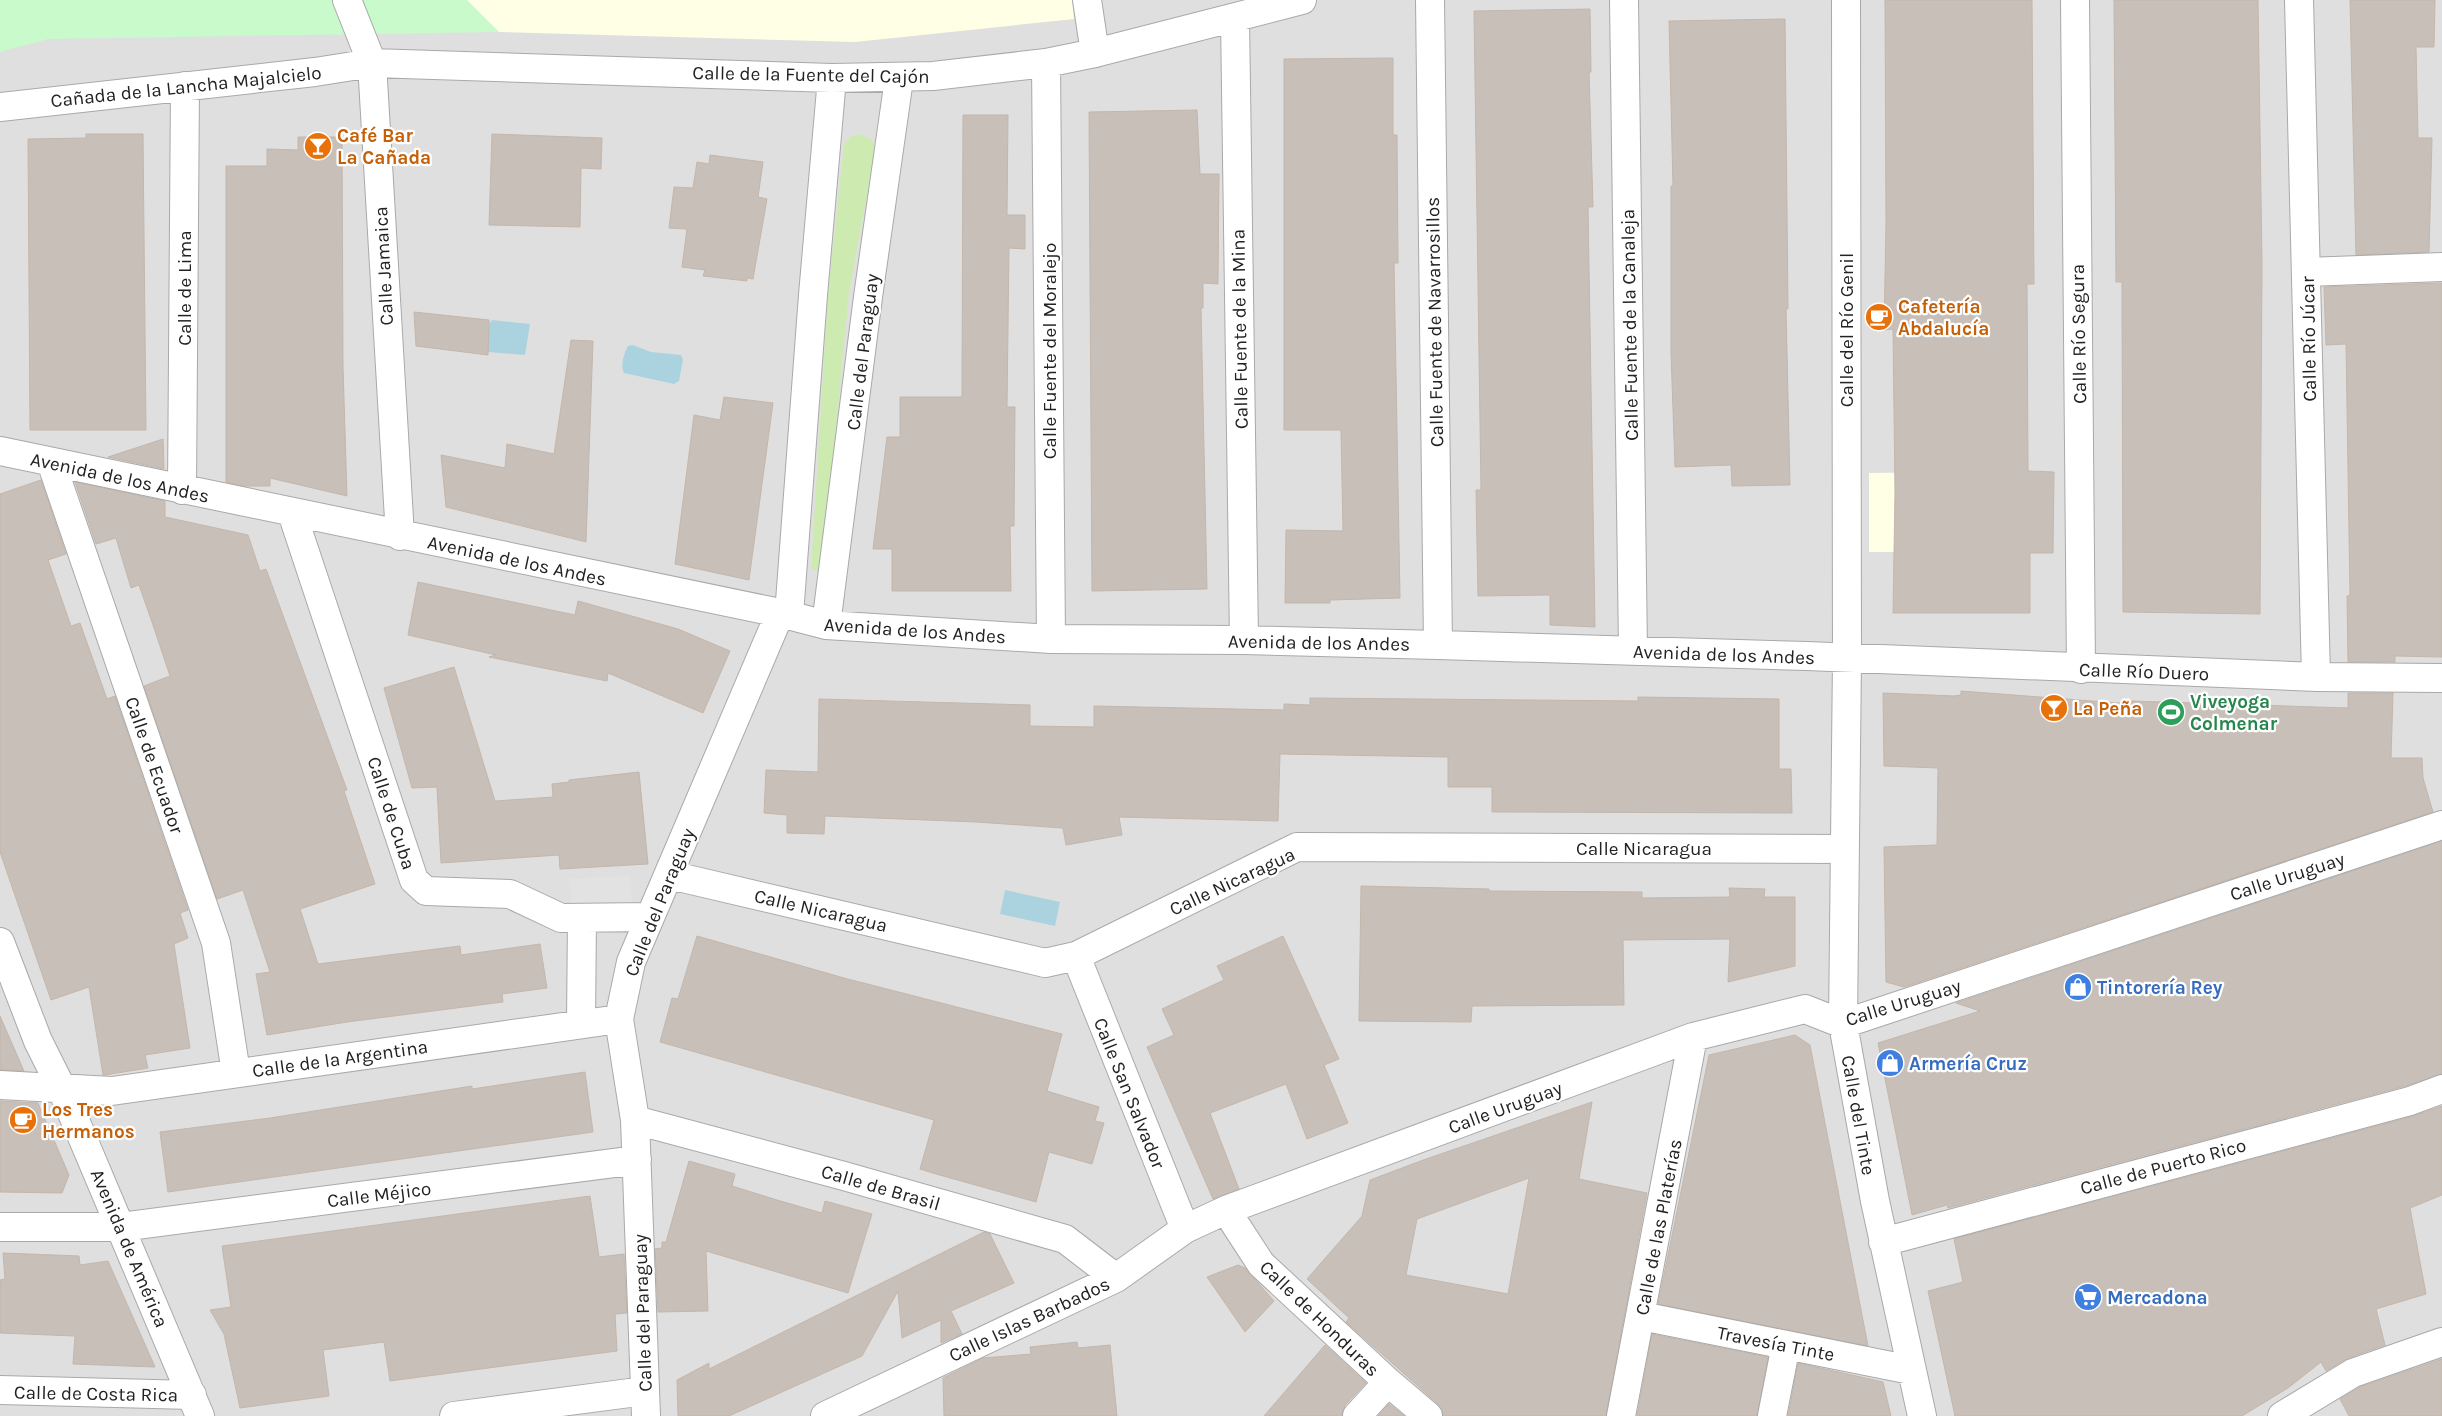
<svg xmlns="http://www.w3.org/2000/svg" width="2442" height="1416" font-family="Karla,sans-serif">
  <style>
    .residential { fill: #e0dfdf }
    .education { fill: #ffffe5 }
    .grass { fill: #cdebb0 }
    .park { fill: #c8facc }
    .parking { fill: #e2e2e2 }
    .water { fill: #aad3df }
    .building { fill: #c7bfb8; stroke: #c4b6ab; fill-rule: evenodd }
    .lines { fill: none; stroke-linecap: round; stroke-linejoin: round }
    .pedestrian-casing { stroke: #a9a9a9; stroke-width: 30 }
    .minor-casing { stroke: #a9a9a9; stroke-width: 30 }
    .pedestrian { stroke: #fff; stroke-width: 28 }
    .minor { stroke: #fff; stroke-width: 28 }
    .labels { text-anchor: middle; stroke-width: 4.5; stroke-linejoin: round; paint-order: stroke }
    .street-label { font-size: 19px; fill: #222; stroke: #fff }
    .food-label { font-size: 19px; font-weight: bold; fill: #c56008; stroke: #fff; text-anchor: start }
    .leisure-label { font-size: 19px; font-weight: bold; fill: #27864d; stroke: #fff; text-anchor: start }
    .shop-label { font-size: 19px; font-weight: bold; fill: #366cbe; stroke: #fff; text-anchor: start }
  </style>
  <rect width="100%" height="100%" fill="#f2efe9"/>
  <!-- residential -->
  <path class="residential" d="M 0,0 L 2442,0 L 2442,1416 L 0,1416 Z"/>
  <!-- education -->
  <path class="education" d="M 465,0 L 1072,0 L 1074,19 L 855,42 L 499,32 Z
    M 1960,472 L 1961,552 L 1869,552 L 1869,473 Z"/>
  <!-- grass -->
  <path class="grass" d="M 859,134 L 871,139 L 876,147 L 849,293 L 822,572 L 811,569 L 828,295 L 844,144 L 851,136 Z"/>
  <!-- park -->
  <path class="park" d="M 0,0 L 467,0 L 499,32 L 48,39 L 0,52 Z"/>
  <!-- parking -->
  <path class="parking" d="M 630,876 L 632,903 L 571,906 L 569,879 Z"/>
  <!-- water -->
  <path class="water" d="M 492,320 L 530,324 L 525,355 L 488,352 L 488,348 L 484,344 L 489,324 Z
    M 633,345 L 651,352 L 681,355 L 683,360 L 679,381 L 674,384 L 624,373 C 620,366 624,353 628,346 Z
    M 1005,890 L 1060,902 L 1055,926 L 1000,914 Z"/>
  <!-- building -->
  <path class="building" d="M 1885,0 L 2032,0 L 2034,284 L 2027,284 L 2028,471 L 2054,472 L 2053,553 L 2030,553 L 2030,613 L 1893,613 L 1895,492 L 1893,329 L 1884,330 L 1886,223 Z
    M 2114,0 L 2258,0 L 2262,262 L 2260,614 L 2123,612 L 2122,282 L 2116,282 Z
    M 2350,0 L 2435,0 L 2434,47 L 2416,47 L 2418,138 L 2432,138 L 2429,252 L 2356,255 Z
    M 1590,9 L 1591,72 L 1589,72 L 1593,207 L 1588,207 L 1595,627 L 1550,625 L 1550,595 L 1478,596 L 1476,490 L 1481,490 L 1474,11 Z
    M 1785,19 L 1788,309 L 1786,309 L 1790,485 L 1732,486 L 1731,465 L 1675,467 L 1671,352 L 1671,186 L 1673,186 L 1669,21 Z
    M 1393,58 L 1393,135 L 1397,135 L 1398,263 L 1394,263 L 1400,598 L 1330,600 L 1330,603 L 1285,603 L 1286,530 L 1343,531 L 1341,430 L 1284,430 L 1284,59 Z
    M 1197,110 L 1200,174 L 1219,174 L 1218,284 L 1203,283 L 1203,308 L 1201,308 L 1207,589 L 1092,591 L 1089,112 Z
    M 963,115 L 1008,115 L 1007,215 L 1025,215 L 1025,249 L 1009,248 L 1007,407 L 1015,407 L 1014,526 L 1010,526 L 1011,591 L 892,591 L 892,549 L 873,549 L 887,437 L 900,437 L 900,397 L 962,397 Z
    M 86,134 L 143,134 L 146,430 L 30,430 L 28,139 L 86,138 Z
    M 492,134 L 602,138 L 601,169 L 581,168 L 580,227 L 489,225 Z
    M 298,137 L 342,137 L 343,367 L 347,496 L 270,478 L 270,486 L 243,486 L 226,482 L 226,166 L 267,166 L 267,149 L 298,150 Z
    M 710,155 L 763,162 L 758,197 L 767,199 L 753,279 L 747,278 L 747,281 L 703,276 L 705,270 L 682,267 L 687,229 L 669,228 L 674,187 L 693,188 L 697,162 L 709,164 Z
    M 2442,283 L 2442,657 L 2395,656 L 2395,662 L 2348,662 L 2347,596 L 2350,595 L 2346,344 L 2326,345 L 2324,287 Z
    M 414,312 L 489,320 L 488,355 L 416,346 Z
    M 571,340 L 593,341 L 586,542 L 446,507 L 441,455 L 505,468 L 507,444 L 554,454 Z
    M 724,397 L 773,403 L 749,580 L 675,564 L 694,415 L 720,420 Z
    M 163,439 L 164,469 L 108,457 Z
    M 41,480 L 66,554 L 48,560 L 71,626 L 80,623 L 107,699 L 115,696 L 188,910 L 180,913 L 188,938 L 174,944 L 190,1048 L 145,1055 L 148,1068 L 105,1075 L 103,1075 L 89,987 L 51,1000 L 0,852 L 0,494 Z
    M 75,482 L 165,501 L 165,517 L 248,535 L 260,571 L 266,569 L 347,790 L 344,791 L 375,884 L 300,909 L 318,964 L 460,946 L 461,955 L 540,944 L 547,988 L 502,994 L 503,1002 L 347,1022 L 267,1035 L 256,974 L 270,972 L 243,890 L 217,899 L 144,686 L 170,676 L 153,625 L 139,585 L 131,588 L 116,538 L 96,544 Z
    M 418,582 L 575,615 L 578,601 L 596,606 L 678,629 L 730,651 L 703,713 L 608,673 L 607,681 L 489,657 L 496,655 L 408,635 Z
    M 454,667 L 495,801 L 553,797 L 552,784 L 569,782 L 569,780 L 639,772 L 648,864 L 560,869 L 559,855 L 441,863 L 437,787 L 412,788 L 384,688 Z
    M 1961,691 L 2132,704 L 2132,701 L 2348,708 L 2348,693 L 2393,693 L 2391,758 L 2422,758 L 2423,778 L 2433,812 L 1904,987 L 1886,982 L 1884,847 L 1937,845 L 1938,768 L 1884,766 L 1883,693 L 1954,696 L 1961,695 Z
    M 1638,697 L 1779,699 L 1779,769 L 1791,769 L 1792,813 L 1492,812 L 1492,787 L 1448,787 L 1448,757 L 1280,754 L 1278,821 L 1119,817 L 1122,835 L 1066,845 L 1063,828 L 976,822 L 825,816 L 824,834 L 787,833 L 787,815 L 764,813 L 766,770 L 818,772 L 819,699 L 1030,705 L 1030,726 L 1094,727 L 1094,706 L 1284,710 L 1284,704 L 1310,705 L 1310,698 L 1638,701 Z
    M 2442,841 L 2442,1074 L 2405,1086 L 1948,1208 L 1947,1205 L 1912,1215 L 1878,1043 L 1980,1011 L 1956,1003 Z
    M 1361,886 L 1489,889 L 1489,891 L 1642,892 L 1642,898 L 1730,897 L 1729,888 L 1765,889 L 1764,897 L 1795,897 L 1795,966 L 1728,982 L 1730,939 L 1623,940 L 1624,1005 L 1472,1006 L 1471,1022 L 1359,1021 Z
    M 697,936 L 844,978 L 1062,1034 L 1047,1091 L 1099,1107 L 1095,1121 L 1104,1123 L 1092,1164 L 1049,1152 L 1036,1202 L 936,1174 L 920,1169 L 934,1120 L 660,1042 L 672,998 L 678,999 Z
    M 1283,936 L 1339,1059 L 1324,1065 L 1348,1123 L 1307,1139 L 1286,1084 L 1210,1113 L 1239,1189 L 1213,1199 L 1147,1047 L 1174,1035 L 1162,1009 L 1224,980 L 1217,966 Z
    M 0,1016 L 24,1071 L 0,1070 Z
    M 1795,1035 L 1810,1045 L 1868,1346 L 1658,1304 L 1709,1055 Z
    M 585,1072 L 593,1132 L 168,1192 L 160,1132 L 270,1118 L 472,1086 L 472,1089 Z
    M 0,1101 L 38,1103 L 69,1175 L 62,1193 L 0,1192 Z
    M 1592,1102 L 1579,1179 L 1647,1193 L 1606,1416 L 1443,1416 L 1438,1404 L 1346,1322 L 1349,1318 L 1307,1279 L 1362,1216 L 1370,1180 L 1426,1159 ZM 1529,1178 L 1508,1294 L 1406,1275 L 1417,1219 Z
    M 2442,1106 L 2442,1195 L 2410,1208 L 2426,1294 L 2376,1309 L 2385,1345 L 2348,1358 L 2326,1371 L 2321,1362 L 2288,1388 L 2242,1416 L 1955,1416 L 1928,1291 L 1963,1282 L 1954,1239 L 2414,1116 Z
    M 689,1161 L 735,1174 L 732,1186 L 777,1200 L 822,1213 L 825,1201 L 872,1214 L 848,1293 L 706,1251 L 708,1311 L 658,1312 L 655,1249 L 662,1248 L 662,1242 L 666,1242 Z
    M 590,1196 L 599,1257 L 624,1254 L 627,1313 L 615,1314 L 617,1351 L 390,1381 L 384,1342 L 323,1350 L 329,1396 L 240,1408 L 224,1334 L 210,1310 L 231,1307 L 222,1246 Z
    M 984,1232 L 990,1234 L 1014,1283 L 951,1311 L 962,1334 L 941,1343 L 941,1320 L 902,1338 L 898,1291 L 862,1356 L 729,1416 L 678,1416 L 677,1380 L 709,1363 L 709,1369 Z
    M 3,1253 L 79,1256 L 80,1265 L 108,1261 L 155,1367 L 73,1364 L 75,1336 L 0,1333 L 0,1280 L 5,1279 Z
    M 1238,1265 L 1245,1268 L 1274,1301 L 1245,1332 L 1207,1277 Z
    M 1652,1334 L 1768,1357 L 1757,1416 L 1637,1416 Z
    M 1077,1342 L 1078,1348 L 1110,1345 L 1117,1416 L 944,1416 L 943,1378 L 983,1358 L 1031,1354 L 1030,1347 Z
    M 1325,1345 L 1366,1383 L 1345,1405 L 1342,1416 L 1264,1416 Z
    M 2442,1359 L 2442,1416 L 2349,1416 L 2340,1399 L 2360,1387 Z
    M 1798,1363 L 1883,1382 L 1891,1416 L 1788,1416 Z
    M 1389,1404 L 1404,1416 L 1378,1416 Z"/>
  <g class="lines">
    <defs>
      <path id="pedestrian" d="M 1087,0 L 1095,53
        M 2306,272 L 2442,267"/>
      <path id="minor" d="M 347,0 L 372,63 L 400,536
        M 1430,0 L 1438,645
        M 1624,0 L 1633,650
        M 1846,0 L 1847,659 L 1843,1024 L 1875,1201 L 1922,1416
        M 2075,0 L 2081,669
        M 2299,0 L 2316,677
        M 1235,19 L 1244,640
        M 1046,63 L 1051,639
        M 0,107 L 315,72 L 372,63 L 832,78 L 933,76 L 1046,63 L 1095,53 L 1302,0
        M 0,451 L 780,613 L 826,625 L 1051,639 L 1244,640 L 1438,645 L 1807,656 L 2316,677 L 2442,678
        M 51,462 L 216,943 L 236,1073
        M 182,490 L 185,86
        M 292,513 L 414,880 L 426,891 L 510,894 L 561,918 L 650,917
        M 789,615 L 813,295 L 832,78
        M 826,625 L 868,297 L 899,79
        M 670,875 L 1045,963 L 1076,956 L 1297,847 L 1844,849
        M 0,942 L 38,1041 L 61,1087 L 200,1416
        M 1076,956 L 1185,1229
        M 581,1024 L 582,918
        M 0,1085 L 112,1091 L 619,1019
        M 635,1120 L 844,1176 L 1065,1239 L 1116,1278
        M 1226,1210 L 1261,1264 L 1388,1382 L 1428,1416
        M 0,1227 L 121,1227 L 637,1160
        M 1883,1242 L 2410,1101 L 2442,1089
        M 1641,1316 L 1911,1370
        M 0,1390 L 192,1395
        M 454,1416 L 645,1391
        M 646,1416 L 635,1120 L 619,1019 L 631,962 L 780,613
        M 825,1416 L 1116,1278 L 1185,1229 L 1226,1210 L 1693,1037 L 1805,1009 L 1843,1024 L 2442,825
        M 1357,1416 L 1388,1382
        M 1621,1416 L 1693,1037
        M 1772,1416 L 1786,1345
        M 2282,1416 L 2353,1373 L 2442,1342"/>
    </defs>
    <!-- pedestrian casing -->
    <use href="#pedestrian" class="pedestrian-casing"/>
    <!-- minor casing -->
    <use href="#minor" class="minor-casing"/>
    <!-- pedestrian -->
    <use href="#pedestrian" class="pedestrian"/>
    <!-- minor -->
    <use href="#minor" class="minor"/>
  </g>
  <!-- icons -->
  <defs>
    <symbol id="bar-disc" viewBox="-11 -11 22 22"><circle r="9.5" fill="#e8710a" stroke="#fff"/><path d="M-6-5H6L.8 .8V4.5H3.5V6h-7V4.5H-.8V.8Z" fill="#fff"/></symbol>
    <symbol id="cafe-disc" viewBox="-11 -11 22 22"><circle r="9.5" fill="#e8710a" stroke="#fff"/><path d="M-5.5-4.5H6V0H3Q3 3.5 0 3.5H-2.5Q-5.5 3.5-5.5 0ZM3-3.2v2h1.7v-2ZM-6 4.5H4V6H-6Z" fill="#fff"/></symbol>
    <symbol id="stadium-disc" viewBox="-11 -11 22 22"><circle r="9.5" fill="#2e9e5b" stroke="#fff"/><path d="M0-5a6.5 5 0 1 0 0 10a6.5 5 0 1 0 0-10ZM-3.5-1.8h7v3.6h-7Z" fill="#fff"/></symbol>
    <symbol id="shop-disc" viewBox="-11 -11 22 22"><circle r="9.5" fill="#3f7fe0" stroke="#fff"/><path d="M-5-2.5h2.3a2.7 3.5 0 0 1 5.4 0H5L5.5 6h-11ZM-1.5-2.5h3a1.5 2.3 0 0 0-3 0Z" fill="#fff"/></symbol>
    <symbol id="supermarket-disc" viewBox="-11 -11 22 22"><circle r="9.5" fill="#3f7fe0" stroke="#fff"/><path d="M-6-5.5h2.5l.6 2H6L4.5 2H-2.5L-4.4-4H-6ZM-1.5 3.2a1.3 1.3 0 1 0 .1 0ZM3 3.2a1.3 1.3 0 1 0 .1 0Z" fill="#fff"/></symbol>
  </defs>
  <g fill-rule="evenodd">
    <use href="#bar-disc" x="302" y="130" width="32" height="32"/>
    <use href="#cafe-disc" x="1863" y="301" width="32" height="32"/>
    <use href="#bar-disc" x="2038" y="692" width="32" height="32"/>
    <use href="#stadium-disc" x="2155" y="696" width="32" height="32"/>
    <use href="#shop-disc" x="2062" y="971" width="32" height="32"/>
    <use href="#shop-disc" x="1874" y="1047" width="32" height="32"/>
    <use href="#cafe-disc" x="7" y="1104" width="32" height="32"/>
    <use href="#supermarket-disc" x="2072" y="1281" width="32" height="32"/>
  </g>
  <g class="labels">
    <!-- street labels -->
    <g class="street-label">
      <text transform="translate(811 74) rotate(1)" y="7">Calle de la Fuente del Cajón</text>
      <text transform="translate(186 86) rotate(-6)" y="7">Cañada de la Lancha Majalcielo</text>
      <text transform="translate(383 266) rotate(-93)" y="7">Calle Jamaica</text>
      <text transform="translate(184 288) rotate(-90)" y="7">Calle de Lima</text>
      <text transform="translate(1434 322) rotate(-91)" y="7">Calle Fuente de Navarrosillos</text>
      <text transform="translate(1629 325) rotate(-91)" y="7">Calle Fuente de la Canaleja</text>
      <text transform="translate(1239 329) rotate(-91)" y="7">Calle Fuente de la Mina</text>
      <text transform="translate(1846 330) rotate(-90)" y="7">Calle del Río Genil</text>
      <text transform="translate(2078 334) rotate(-91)" y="7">Calle Río Segura</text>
      <text transform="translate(2308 339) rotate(-91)" y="7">Calle Río Júcar</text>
      <text transform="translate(1049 351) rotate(-90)" y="7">Calle Fuente del Moralejo</text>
      <text transform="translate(862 352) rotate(-83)" y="7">Calle del Paraguay</text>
      <text transform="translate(120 477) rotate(12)" y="7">Avenida de los Andes</text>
      <text transform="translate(517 560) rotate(12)" y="7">Avenida de los Andes</text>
      <text transform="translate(915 630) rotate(4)" y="7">Avenida de los Andes</text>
      <text transform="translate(1319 642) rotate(1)" y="7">Avenida de los Andes</text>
      <text transform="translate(1724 654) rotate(2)" y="7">Avenida de los Andes</text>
      <text transform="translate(2144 671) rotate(2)" y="7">Calle Río Duero</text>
      <text transform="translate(155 765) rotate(71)" y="7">Calle de Ecuador</text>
      <text transform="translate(392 813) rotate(72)" y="7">Calle de Cuba</text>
      <text x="1644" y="855">Calle Nicaragua</text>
      <text transform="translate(2287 876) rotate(-18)" y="7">Calle Uruguay</text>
      <text transform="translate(1232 881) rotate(-25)" y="7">Calle Nicaragua</text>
      <text transform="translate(659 902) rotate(-68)" y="7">Calle del Paraguay</text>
      <text transform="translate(821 910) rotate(13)" y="7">Calle Nicaragua</text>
      <text transform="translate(1903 1002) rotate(-17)" y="7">Calle Uruguay</text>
      <text transform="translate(340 1058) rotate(-8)" y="7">Calle de la Argentina</text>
      <text transform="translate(1130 1093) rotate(68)" y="7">Calle San Salvador</text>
      <text transform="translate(1505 1107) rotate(-20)" y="7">Calle Uruguay</text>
      <text transform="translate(1859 1115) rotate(80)" y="7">Calle del Tinte</text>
      <text transform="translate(2163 1166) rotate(-15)" y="7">Calle de Puerto Rico</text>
      <text transform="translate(881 1187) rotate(16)" y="7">Calle de Brasil</text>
      <text transform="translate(379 1194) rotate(-7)" y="7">Calle Méjico</text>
      <text transform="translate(1658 1227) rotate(-79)" y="7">Calle de las Platerías</text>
      <text transform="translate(130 1248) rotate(67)" y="7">Avenida de América</text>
      <text transform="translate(642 1313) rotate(-92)" y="7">Calle del Paraguay</text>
      <text transform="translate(1320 1318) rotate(44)" y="7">Calle de Honduras</text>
      <text transform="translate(1029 1319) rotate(-25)" y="7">Calle Islas Barbados</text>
      <text transform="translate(1776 1343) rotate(11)" y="7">Travesía Tinte</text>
      <text transform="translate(96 1393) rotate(1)" y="7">Calle de Costa Rica</text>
    </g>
    <!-- food labels -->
    <g class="food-label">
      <text x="337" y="142">Café Bar<tspan x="337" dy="22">La Cañada</tspan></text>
      <text x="1898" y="313">Cafetería<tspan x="1898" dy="22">Abdalucía</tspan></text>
      <text x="2073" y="715">La Peña</text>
      <text x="42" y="1116">Los Tres<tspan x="42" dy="22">Hermanos</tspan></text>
    </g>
    <!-- leisure labels -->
    <g class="leisure-label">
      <text x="2190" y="708">Viveyoga<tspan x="2190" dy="22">Colmenar</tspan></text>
    </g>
    <!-- shop labels -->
    <g class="shop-label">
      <text x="2097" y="994">Tintorería Rey</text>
      <text x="1909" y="1070">Armería Cruz</text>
      <text x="2107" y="1304">Mercadona</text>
    </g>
  </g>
</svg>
